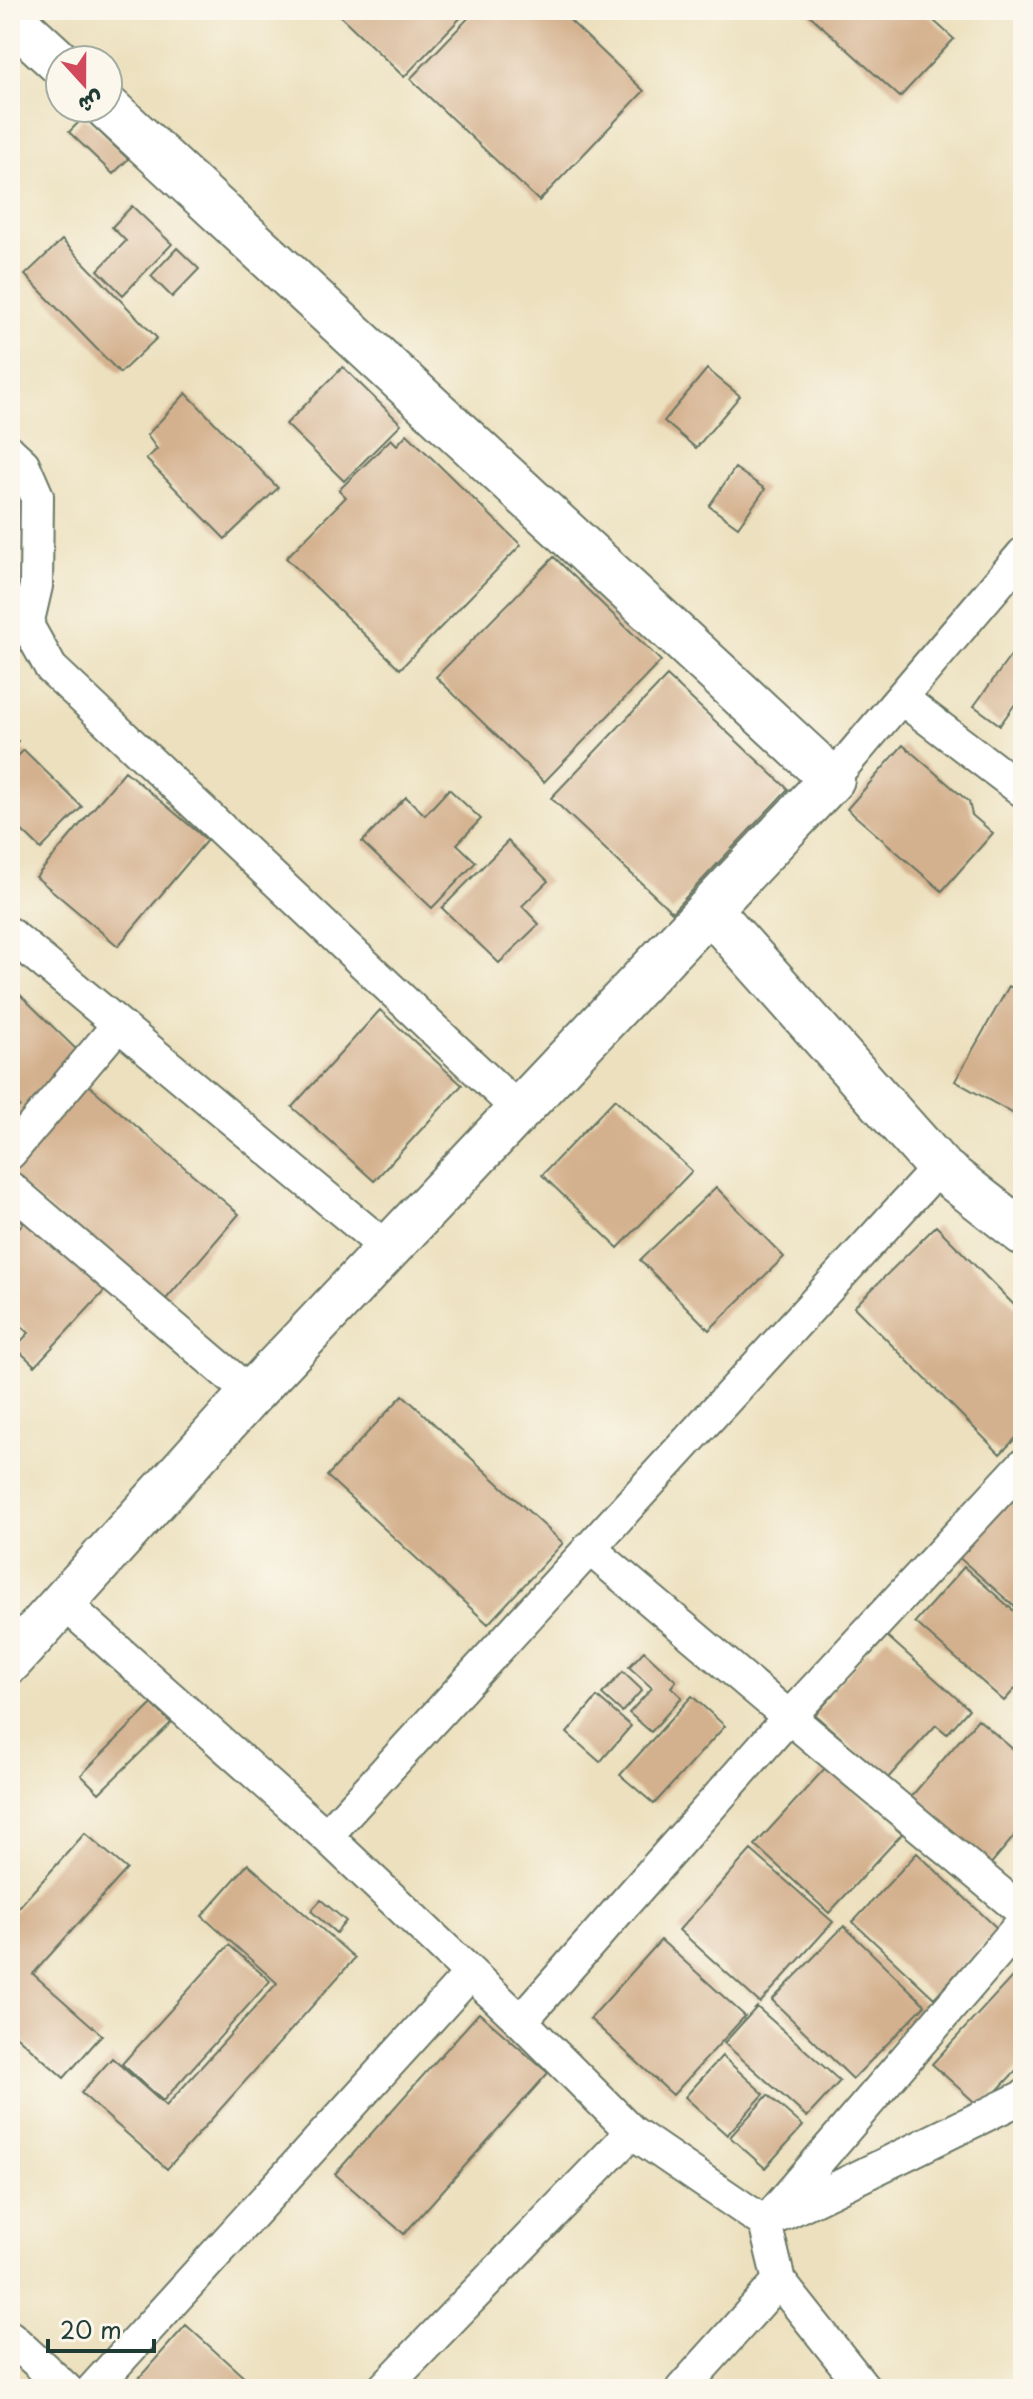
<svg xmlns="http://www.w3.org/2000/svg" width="1033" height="2399" font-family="'Playpen Sans','Playpen Sans Arabic',sans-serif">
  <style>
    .building { fill: #d4b18e }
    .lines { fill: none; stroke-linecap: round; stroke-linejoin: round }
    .street-casing { stroke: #677664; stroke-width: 36 }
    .secondary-casing { stroke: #677664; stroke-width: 48 }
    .street { stroke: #fff; stroke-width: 32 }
    .secondary { stroke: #fff; stroke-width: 44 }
  </style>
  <rect width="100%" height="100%" fill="#fbf7ec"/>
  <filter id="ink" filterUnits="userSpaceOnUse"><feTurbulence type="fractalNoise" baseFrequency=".0125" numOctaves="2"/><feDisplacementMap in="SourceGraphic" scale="16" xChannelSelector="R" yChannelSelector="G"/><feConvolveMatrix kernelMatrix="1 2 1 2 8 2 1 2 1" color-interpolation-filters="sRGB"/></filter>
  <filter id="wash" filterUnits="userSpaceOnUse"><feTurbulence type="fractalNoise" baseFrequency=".006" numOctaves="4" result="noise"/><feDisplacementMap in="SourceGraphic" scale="32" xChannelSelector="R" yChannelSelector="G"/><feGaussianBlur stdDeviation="1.8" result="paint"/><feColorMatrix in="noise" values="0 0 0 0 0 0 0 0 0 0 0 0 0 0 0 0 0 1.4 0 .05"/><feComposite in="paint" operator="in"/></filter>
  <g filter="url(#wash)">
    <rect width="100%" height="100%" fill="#ece0be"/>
    <g id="blocks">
      <!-- building -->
      <path class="building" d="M 334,10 L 468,10 L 404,77 Z
        M 476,10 L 559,10 L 644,91 L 539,201 L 410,79 Z
        M 804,10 L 922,10 L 954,39 L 900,97 Z
        M 84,117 L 128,159 L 113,174 L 69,132 Z
        M 132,206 L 172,244 L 123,295 L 98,270 L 126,241 L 112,227 Z
        M 62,240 L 157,338 L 120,373 L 25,275 Z
        M 177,248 L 199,269 L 172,297 L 151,276 Z
        M 343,367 L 401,424 L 344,481 L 286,424 Z
        M 707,369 L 740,396 L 696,448 L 664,421 Z
        M 186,393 L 278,488 L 225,539 L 146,459 L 157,449 L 147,435 Z
        M 407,434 L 521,545 L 400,669 L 286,558 L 346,497 L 339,490 L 391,439 L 397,445 Z
        M 735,468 L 765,489 L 738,527 L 709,506 Z
        M 554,557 L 661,661 L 544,782 L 436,677 Z
        M 1023,639 L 1023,693 L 1000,725 L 974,706 Z
        M 667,676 L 788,789 L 672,912 L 551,798 Z
        M 10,735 L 18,741 L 10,752 Z
        M 903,745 L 969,802 L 972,815 L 993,833 L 942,891 L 847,809 Z
        M 24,750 L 82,807 L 41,849 L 10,819 L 10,764 Z
        M 125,771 L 207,840 L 118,946 L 36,877 Z
        M 449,789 L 481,819 L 457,844 L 476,862 L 432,908 L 362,842 L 406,797 L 425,815 Z
        M 508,841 L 548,881 L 522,906 L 539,924 L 499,963 L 442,908 Z
        M 10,985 L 78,1051 L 65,1065 L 239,1214 L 161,1305 L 10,1176 L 10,1117 L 20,1106 L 10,1096 Z
        M 1009,986 L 1023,994 L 1023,1119 L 955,1081 Z
        M 380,1010 L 462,1085 L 374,1181 L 292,1107 Z
        M 615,1099 L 692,1171 L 618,1248 L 542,1175 Z
        M 716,1187 L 784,1257 L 709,1330 L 640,1260 Z
        M 30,1216 L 108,1287 L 35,1366 L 15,1347 L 29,1333 L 10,1315 L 10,1237 Z
        M 936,1226 L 1023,1314 L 1023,1431 L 1000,1454 L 854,1307 Z
        M 403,1395 L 563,1543 L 488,1624 L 327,1476 Z
        M 1023,1478 L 1023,1614 L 955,1554 Z
        M 964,1567 L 1023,1619 L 1023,1680 L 1004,1701 L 915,1622 Z
        M 887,1636 L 969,1709 L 947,1734 L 936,1725 L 887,1779 L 815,1715 L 834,1694 L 831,1692 L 867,1651 L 871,1654 Z
        M 644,1651 L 676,1681 L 671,1687 L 682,1697 L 651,1732 L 629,1713 L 652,1688 L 629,1667 Z
        M 623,1672 L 642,1690 L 622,1712 L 602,1694 Z
        M 692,1696 L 725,1726 L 654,1804 L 620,1775 Z
        M 597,1697 L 631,1726 L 600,1762 L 567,1733 Z
        M 152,1704 L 171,1723 L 99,1793 L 81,1775 Z
        M 978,1719 L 1023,1758 L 1023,1826 L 989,1866 L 909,1799 Z
        M 827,1766 L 902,1834 L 829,1913 L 755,1845 Z
        M 85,1833 L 127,1869 L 33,1974 L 102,2035 L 64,2078 L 10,2030 L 10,1917 Z
        M 751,1850 L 833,1922 L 760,2003 L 679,1930 Z
        M 917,1853 L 998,1929 L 934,1998 L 853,1922 Z
        M 248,1864 L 355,1958 L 167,2169 L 81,2093 L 112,2058 L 166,2106 L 277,1983 L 202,1916 Z
        M 321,1900 L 346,1921 L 336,1933 L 311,1911 Z
        M 844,1926 L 925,2005 L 853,2079 L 772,2000 Z
        M 661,1940 L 745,2016 L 673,2095 L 590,2019 Z
        M 229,1945 L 270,1981 L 163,2101 L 122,2064 Z
        M 1023,1965 L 1023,2067 L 1021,2065 L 981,2108 L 932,2064 Z
        M 757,2007 L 840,2081 L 807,2117 L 724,2043 Z
        M 479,2013 L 548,2073 L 404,2234 L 335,2174 Z
        M 722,2056 L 764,2094 L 727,2135 L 685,2097 Z
        M 768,2095 L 803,2126 L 765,2168 L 730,2137 Z
        M 186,2325 L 247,2380 L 239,2389 L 129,2389 Z"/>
    </g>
  </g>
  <g filter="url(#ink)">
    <use href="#blocks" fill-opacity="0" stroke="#677664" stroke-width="2"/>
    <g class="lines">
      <defs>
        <path id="street" d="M 10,452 L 23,464 L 37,496 L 36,586 L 27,625 L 51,668 L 520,1111
          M 901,698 L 1023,791
          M 832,779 L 1023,554
          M 10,934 L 389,1250
          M 10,1153 L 118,1025
          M 10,1188 L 251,1394
          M 1023,1465 L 789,1717 L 1023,1912
          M 64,1603 L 326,1836 L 521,2021 L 632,2132 L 765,2223 L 779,2281 L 865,2389
          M 326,1836 L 939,1167
          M 521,2021 L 789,1717 L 589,1548
          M 779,2216 L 1023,2097
          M 765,2223 L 1023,1922
          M 10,2337 L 66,2389
          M 93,2389 L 470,1974
          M 383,2389 L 632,2132
          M 682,2389 L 779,2281"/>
        <path id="secondary" d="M 10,17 L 60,63
          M 710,910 L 939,1167 L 1023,1233
          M 10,1661 L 251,1394 L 832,779 L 108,108"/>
      </defs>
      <!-- street casing -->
      <use href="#street" class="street-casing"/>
      <!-- secondary casing -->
      <use href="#secondary" class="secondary-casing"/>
      <!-- street -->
      <use href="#street" class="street"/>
      <!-- secondary -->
      <use href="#secondary" class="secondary"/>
    </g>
  </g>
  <!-- margin -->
  <rect width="1033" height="2399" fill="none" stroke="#fbf7ec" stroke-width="40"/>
  <!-- north arrow -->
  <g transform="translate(84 84) rotate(159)"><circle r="38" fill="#fbf7ec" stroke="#a3ada2" stroke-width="2"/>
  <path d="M0-6L14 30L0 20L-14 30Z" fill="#d1495b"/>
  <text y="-12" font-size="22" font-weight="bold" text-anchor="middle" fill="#1f3d34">ش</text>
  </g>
  <!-- scale -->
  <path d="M48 2339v12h106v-12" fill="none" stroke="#1f3d34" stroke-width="4"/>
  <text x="60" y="2339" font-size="24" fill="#1f3d34" stroke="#fbf7ec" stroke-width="6" paint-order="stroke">20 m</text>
</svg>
